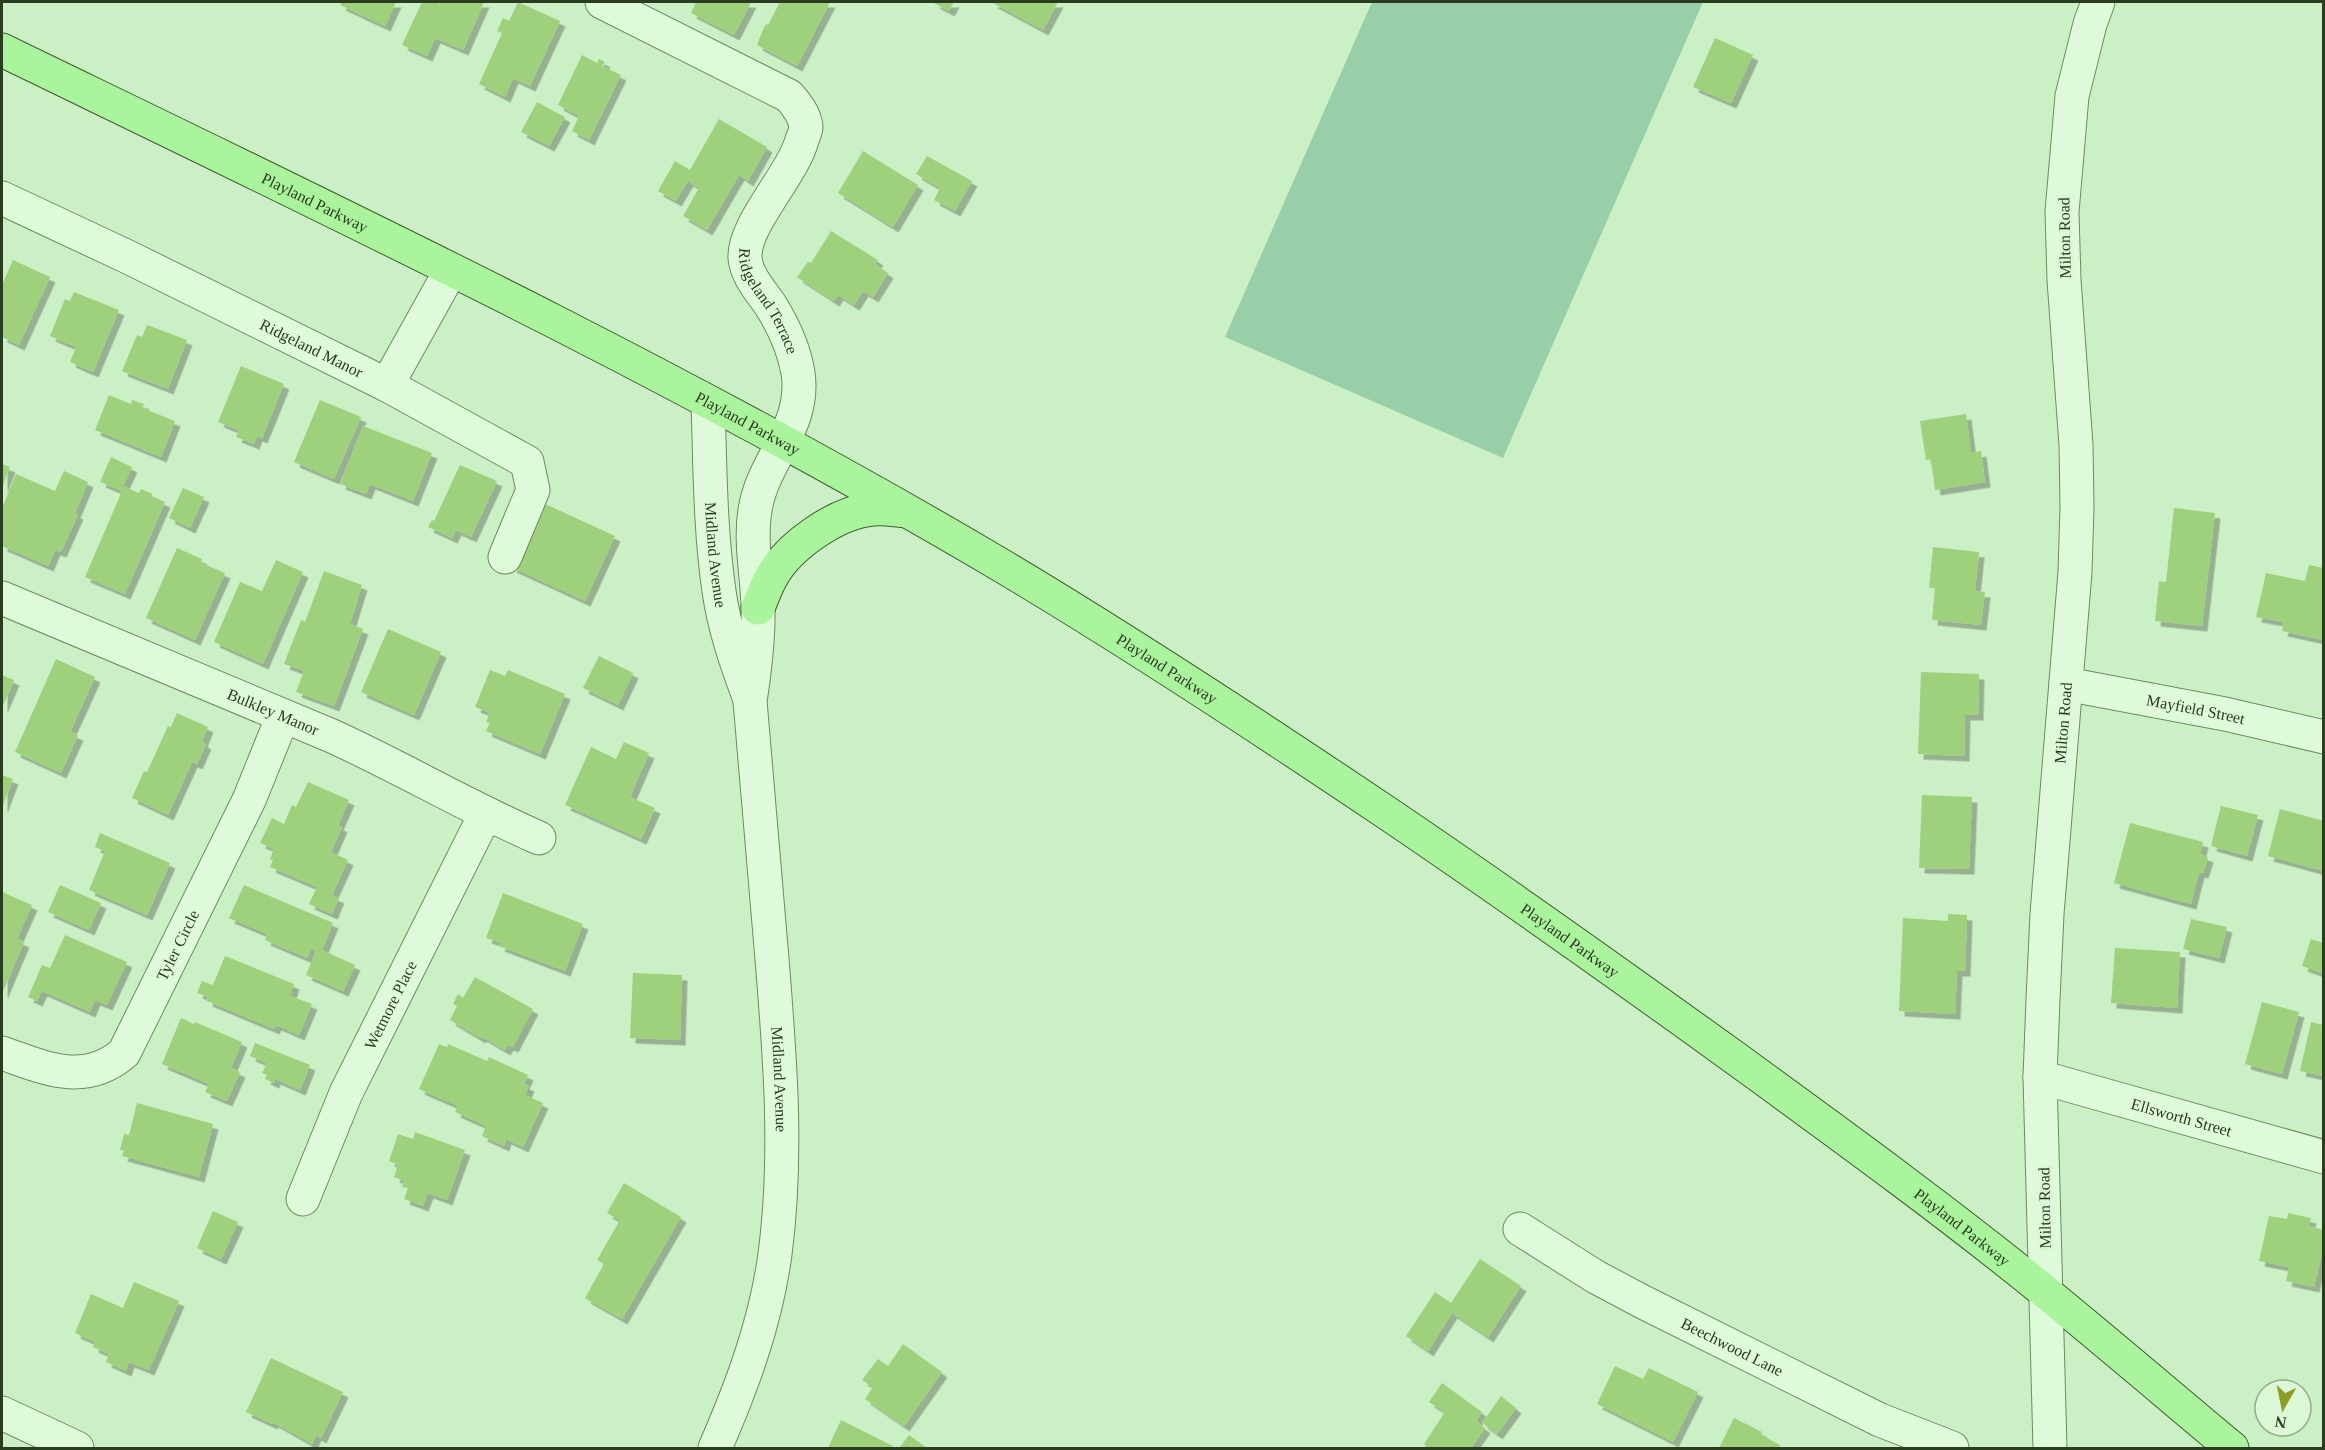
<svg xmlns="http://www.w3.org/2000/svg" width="2325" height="1450" font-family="'Times New Roman',serif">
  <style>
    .green { fill: #99cfa8 }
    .building { fill: #9fd07b; filter: url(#shadow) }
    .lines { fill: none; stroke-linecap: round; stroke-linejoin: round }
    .minor-casing { stroke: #6a8d5b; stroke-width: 35 }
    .major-casing { stroke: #405b2f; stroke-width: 35 }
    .minor { stroke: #dffada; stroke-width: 33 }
    .major { stroke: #abf49e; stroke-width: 33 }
    .labels { text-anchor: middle; stroke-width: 6; stroke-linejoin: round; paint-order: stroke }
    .street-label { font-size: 16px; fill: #2a3c1f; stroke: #dbf7d6 }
  </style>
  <defs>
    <filter id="shadow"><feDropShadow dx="5.5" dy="5.5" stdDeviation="0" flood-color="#0004"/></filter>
  </defs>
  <rect width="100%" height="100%" fill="#ccf0c6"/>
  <!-- green -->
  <path class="green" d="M 1372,2 L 1703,2 L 1503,458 L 1225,337 Z"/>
  <!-- building -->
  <path class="building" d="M 342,2 L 396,2 L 385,26 L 340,5 Z
    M 422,2 L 434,2 L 440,4 L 442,2 L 484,2 L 463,50 L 435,38 L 427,56 L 402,45 Z
    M 518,2 L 560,21 L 530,86 L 513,78 L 505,97 L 479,84 L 502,33 L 497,31 L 503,18 L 509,21 Z
    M 696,2 L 751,2 L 734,35 L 691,13 Z
    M 780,2 L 830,2 L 797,66 L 757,45 L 762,32 L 766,24 L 768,25 Z
    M 935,2 L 954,2 L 949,11 L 934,3 Z
    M 991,2 L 1058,2 L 1043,30 Z
    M 1715,38 L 1753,55 L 1731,103 L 1693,87 Z
    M 582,55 L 597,63 L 599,59 L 605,62 L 602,66 L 621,75 L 589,140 L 572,131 L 579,116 L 558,105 Z
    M 537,102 L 565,117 L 549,146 L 521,132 Z
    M 719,119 L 767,147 L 748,181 L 739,175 L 707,230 L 683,216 L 699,188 L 688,181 L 676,201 L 658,191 L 675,161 L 690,170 Z
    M 863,151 L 918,185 L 893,227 L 838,193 Z
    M 927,156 L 972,181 L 955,211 L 934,200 L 940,188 L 916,174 Z
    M 831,231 L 878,260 L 875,264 L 888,273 L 873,297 L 863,291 L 854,305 L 838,295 L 834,301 L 797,277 L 808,262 L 811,263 Z
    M 13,260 L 50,277 L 19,345 L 2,337 L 2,285 Z
    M 74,292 L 119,310 L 93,372 L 70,362 L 76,347 L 50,336 L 65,299 L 70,301 Z
    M 147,325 L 187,340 L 168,389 L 122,371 L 137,335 L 142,337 Z
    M 241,366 L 284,384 L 262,438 L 257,436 L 254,444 L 236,437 L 239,430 L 218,422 Z
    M 109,395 L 131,404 L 132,400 L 144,404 L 142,408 L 175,421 L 161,457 L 95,430 Z
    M 320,400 L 361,417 L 334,479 L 294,462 Z
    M 1966,414 L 1971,453 L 1981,451 L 1985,482 L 1935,490 L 1931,459 L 1926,460 L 1920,421 Z
    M 363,426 L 432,453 L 413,501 L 370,484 L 366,494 L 340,484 Z
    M 111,457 L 132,467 L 123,486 L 139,493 L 141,489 L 153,494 L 151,496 L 165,502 L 125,594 L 85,577 L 122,491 L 100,482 Z
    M 2,464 L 10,467 L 2,488 Z
    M 460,465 L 497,481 L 471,537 L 456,530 L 452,538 L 428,527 L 432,520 L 434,521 Z
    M 64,471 L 88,482 L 75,513 L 78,514 L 61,552 L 55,550 L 48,566 L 2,546 L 2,508 L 16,474 L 55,491 Z
    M 183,488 L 204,497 L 190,528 L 169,518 Z
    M 541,502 L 615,536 L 585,601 L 511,567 Z
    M 2174,508 L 2215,513 L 2202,626 L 2155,621 L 2159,581 L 2166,582 Z
    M 1933,547 L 1979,552 L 1975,591 L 1985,592 L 1981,625 L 1932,620 L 1935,588 L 1929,588 Z
    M 177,548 L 202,559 L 201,563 L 225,573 L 195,640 L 146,618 Z
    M 276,560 L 303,572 L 263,664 L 214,642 L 240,582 L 262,591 Z
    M 2309,565 L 2324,568 L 2324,640 L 2282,631 L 2284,622 L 2256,617 L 2266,573 L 2305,581 Z
    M 324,571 L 362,585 L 350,624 L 363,629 L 334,706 L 296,692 L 304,671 L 284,664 L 301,620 L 305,622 Z
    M 388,629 L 441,652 L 414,715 L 361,692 Z
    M 599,656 L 633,673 L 618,705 L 583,688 Z
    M 56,659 L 95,677 L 70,732 L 78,735 L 61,773 L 15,752 Z
    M 490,670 L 505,676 L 508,670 L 565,694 L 540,754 L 486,731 L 490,723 L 486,722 L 490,713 L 475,707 Z
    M 1921,672 L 1979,674 L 1978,715 L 1965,715 L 1964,756 L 1918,754 Z
    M 2,675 L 14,680 L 2,708 Z
    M 177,713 L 208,727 L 202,742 L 206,744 L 197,764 L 192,762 L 168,815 L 132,798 L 144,771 L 147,772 L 168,726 L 171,727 Z
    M 624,742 L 649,753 L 630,797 L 655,808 L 641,839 L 565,805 L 591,747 L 616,759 Z
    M 2,775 L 13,779 L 2,808 Z
    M 308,782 L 349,800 L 338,825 L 342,827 L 331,852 L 348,860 L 332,895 L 339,898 L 332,914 L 309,904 L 317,887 L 270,867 L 273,860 L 270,859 L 274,849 L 260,843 L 272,818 L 284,824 L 292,805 L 296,807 Z
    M 1922,795 L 1972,797 L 1969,869 L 1919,868 Z
    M 2221,806 L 2258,815 L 2247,856 L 2211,846 Z
    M 2280,809 L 2324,821 L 2324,871 L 2268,856 Z
    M 2130,823 L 2203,842 L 2200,854 L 2208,857 L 2203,873 L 2199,872 L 2191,904 L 2114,883 Z
    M 100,833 L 170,863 L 147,915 L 89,890 L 105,851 L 95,847 Z
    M 60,885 L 101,903 L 89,930 L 48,912 Z
    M 244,885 L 333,923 L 322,950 L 355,965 L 343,991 L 306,975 L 316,951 L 311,949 L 307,958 L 265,940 L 267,934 L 229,918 Z
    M 2,892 L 32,905 L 17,939 L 24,942 L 2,994 Z
    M 503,893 L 583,924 L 565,971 L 499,946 L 501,943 L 486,938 Z
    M 1948,914 L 1967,915 L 1965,971 L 1957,971 L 1955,1014 L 1899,1011 L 1903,918 L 1948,921 Z
    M 2191,919 L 2227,927 L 2219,958 L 2183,949 Z
    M 65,935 L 127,962 L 107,1005 L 95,1000 L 90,1012 L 42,991 L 37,1001 L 28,997 L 42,965 L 50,968 Z
    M 2311,939 L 2324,943 L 2324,974 L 2302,966 Z
    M 2115,948 L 2180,952 L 2177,1008 L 2111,1003 Z
    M 225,956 L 294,984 L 290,996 L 312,1004 L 299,1035 L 276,1025 L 274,1029 L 207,1001 L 208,997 L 197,993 L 202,981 L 213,985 Z
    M 633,973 L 682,975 L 680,1040 L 630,1038 Z
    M 475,977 L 533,1009 L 513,1047 L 508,1045 L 505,1050 L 481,1036 L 480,1038 L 450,1020 L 457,1006 L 453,1004 L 458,994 L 463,998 Z
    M 2262,1002 L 2299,1012 L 2282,1074 L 2245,1064 Z
    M 181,1018 L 194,1024 L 195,1022 L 242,1042 L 231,1068 L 240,1072 L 227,1101 L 205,1092 L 209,1084 L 162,1064 Z
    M 2311,1022 L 2324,1025 L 2324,1076 L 2300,1071 Z
    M 255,1043 L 310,1065 L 300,1090 L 275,1079 L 274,1083 L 265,1079 L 267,1075 L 262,1073 L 267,1063 L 250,1056 Z
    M 439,1044 L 447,1047 L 448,1044 L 487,1061 L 489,1057 L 528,1075 L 524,1084 L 529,1086 L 525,1095 L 543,1103 L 523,1147 L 506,1139 L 504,1146 L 482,1136 L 486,1126 L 455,1112 L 458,1106 L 419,1089 Z
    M 137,1103 L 213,1124 L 199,1177 L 122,1156 L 124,1150 L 120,1150 L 124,1134 L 129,1135 Z
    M 415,1132 L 465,1150 L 447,1200 L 428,1193 L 423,1206 L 404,1199 L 408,1188 L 402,1187 L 404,1181 L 394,1177 L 398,1165 L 389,1161 L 398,1134 L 413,1139 Z
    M 624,1183 L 681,1217 L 622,1319 L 585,1298 L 604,1264 L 597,1260 L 620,1220 L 607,1213 Z
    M 213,1211 L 238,1222 L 221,1259 L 197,1248 Z
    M 2288,1213 L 2311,1218 L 2309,1226 L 2324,1230 L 2324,1244 L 2314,1287 L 2286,1281 L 2289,1267 L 2259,1261 L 2269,1216 L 2287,1219 Z
    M 1480,1259 L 1521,1286 L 1488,1337 L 1452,1313 L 1428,1351 L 1406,1336 L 1435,1292 L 1451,1303 Z
    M 134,1282 L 179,1301 L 149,1370 L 129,1362 L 126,1371 L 106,1362 L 109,1354 L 93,1347 L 95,1342 L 75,1333 L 91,1294 L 123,1308 Z
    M 903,1344 L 942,1372 L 904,1426 L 865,1399 L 873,1387 L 862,1380 L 878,1359 L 888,1366 Z
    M 271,1358 L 343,1392 L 321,1438 L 316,1435 L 312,1444 L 273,1422 L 272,1424 L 246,1412 Z
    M 1615,1366 L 1643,1379 L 1649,1368 L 1698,1392 L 1673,1442 L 1597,1404 Z
    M 1442,1383 L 1482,1412 L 1476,1421 L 1485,1428 L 1471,1448 L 1425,1448 L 1426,1445 L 1424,1444 L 1445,1412 L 1429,1402 Z
    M 1501,1396 L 1516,1408 L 1497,1434 L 1482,1423 Z
    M 1734,1418 L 1762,1432 L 1761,1435 L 1780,1445 L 1779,1448 L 1719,1448 Z
    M 841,1420 L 893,1446 L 892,1448 L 828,1448 Z
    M 909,1435 L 927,1448 L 899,1448 Z"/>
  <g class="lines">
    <defs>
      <g id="minor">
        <path id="s1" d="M 602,2 L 789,96 C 796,104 805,115 806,127 C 806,131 803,137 802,140 C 792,176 743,225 745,258 C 747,277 761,291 771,306 C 784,327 794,348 798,373 C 806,425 765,459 756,505 C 749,537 757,574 758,605 C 759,638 755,669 750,701 C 757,787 764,873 772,959 C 780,1057 788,1156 775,1254 C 766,1322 742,1386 715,1448"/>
        <path id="s2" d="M 2,198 L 128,257 L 387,385 L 527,462 L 533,490 L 505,557"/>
        <path d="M 387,385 L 451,270"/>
        <path id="s3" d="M 708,403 C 710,465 710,529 719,591 C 724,627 736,662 749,697"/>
        <path id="s4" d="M 2,598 L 332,736 C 402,768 468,807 539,838"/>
        <path id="s5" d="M 2066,684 L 2225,714 L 2324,737"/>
        <path id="s6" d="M 2,1053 C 45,1068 84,1087 124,1053 L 249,800 L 283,716"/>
        <path id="s7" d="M 2040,1077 L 2324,1157"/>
        <path id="s8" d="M 303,1199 L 346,1093 L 485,815"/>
        <path id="s9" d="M 1520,1229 L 1596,1277 L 1643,1302 L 1880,1420 L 1952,1448"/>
        <path d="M 2,1413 L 77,1448"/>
        <path id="s10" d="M 2050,1448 L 2040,1077 L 2043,999 L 2047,914 L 2075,572 L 2077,507 L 2076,445 L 2064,280 L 2062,212 L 2072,96 L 2090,24 L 2098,2"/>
      </g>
      <g id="major">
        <path id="s11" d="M 2,50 C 340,214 680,375 1004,567 C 1133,644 1259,727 1384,811 C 1501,890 1616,972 1731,1055 C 1838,1133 1946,1211 2049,1295 C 2110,1345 2171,1397 2232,1448"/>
        <path d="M 758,608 C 762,598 766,587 771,578 C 788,546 837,512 873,509 C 884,508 895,510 906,511"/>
      </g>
    </defs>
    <!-- minor casing -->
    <use href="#minor" class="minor-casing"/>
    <!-- major casing -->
    <use href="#major" class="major-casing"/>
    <!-- minor -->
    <use href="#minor" class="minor"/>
    <!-- major -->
    <use href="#major" class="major"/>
  </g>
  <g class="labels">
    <!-- street labels -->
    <g class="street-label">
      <text dy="6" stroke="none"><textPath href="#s11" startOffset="348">Playland Parkway</textPath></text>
      <text transform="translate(2064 238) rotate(-91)" y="6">Milton Road</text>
      <text dy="6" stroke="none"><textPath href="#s1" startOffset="440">Ridgeland Terrace</textPath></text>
      <text dy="6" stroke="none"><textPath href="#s2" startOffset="344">Ridgeland Manor</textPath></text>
      <text dy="6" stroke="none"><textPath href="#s11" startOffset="834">Playland Parkway</textPath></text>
      <text dy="6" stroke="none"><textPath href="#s3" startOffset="152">Midland Avenue</textPath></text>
      <text dy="6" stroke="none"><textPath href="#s11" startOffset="1320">Playland Parkway</textPath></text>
      <text dy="6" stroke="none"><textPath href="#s5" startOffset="132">Mayfield Street</textPath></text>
      <text dy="6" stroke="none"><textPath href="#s4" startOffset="294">Bulkley Manor</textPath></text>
      <text dy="6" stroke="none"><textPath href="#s10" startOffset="726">Milton Road</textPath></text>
      <text dy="6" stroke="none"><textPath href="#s11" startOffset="1806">Playland Parkway</textPath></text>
      <text dy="6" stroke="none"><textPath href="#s6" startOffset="250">Tyler Circle</textPath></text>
      <text dy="6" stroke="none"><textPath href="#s8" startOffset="213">Wetmore Place</textPath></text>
      <text dy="6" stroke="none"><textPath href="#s1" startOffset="1236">Midland Avenue</textPath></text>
      <text dy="6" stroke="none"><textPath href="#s7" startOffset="147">Ellsworth Street</textPath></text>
      <text transform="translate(2044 1208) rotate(-91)" y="6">Milton Road</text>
      <text dy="6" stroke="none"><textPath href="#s11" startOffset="2292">Playland Parkway</textPath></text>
      <text dy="6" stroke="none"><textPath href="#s9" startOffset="243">Beechwood Lane</textPath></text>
    </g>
  </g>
  <!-- border -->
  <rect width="2325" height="1450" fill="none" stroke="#2a3c1f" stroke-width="6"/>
  <!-- north arrow -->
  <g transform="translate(2283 1408) rotate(189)"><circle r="28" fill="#dbf7d6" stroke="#94ac8d" stroke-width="1.5"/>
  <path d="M0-4.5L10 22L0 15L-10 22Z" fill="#8d9e28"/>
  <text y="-9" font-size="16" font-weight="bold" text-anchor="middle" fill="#2a3c1f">N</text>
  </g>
</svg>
